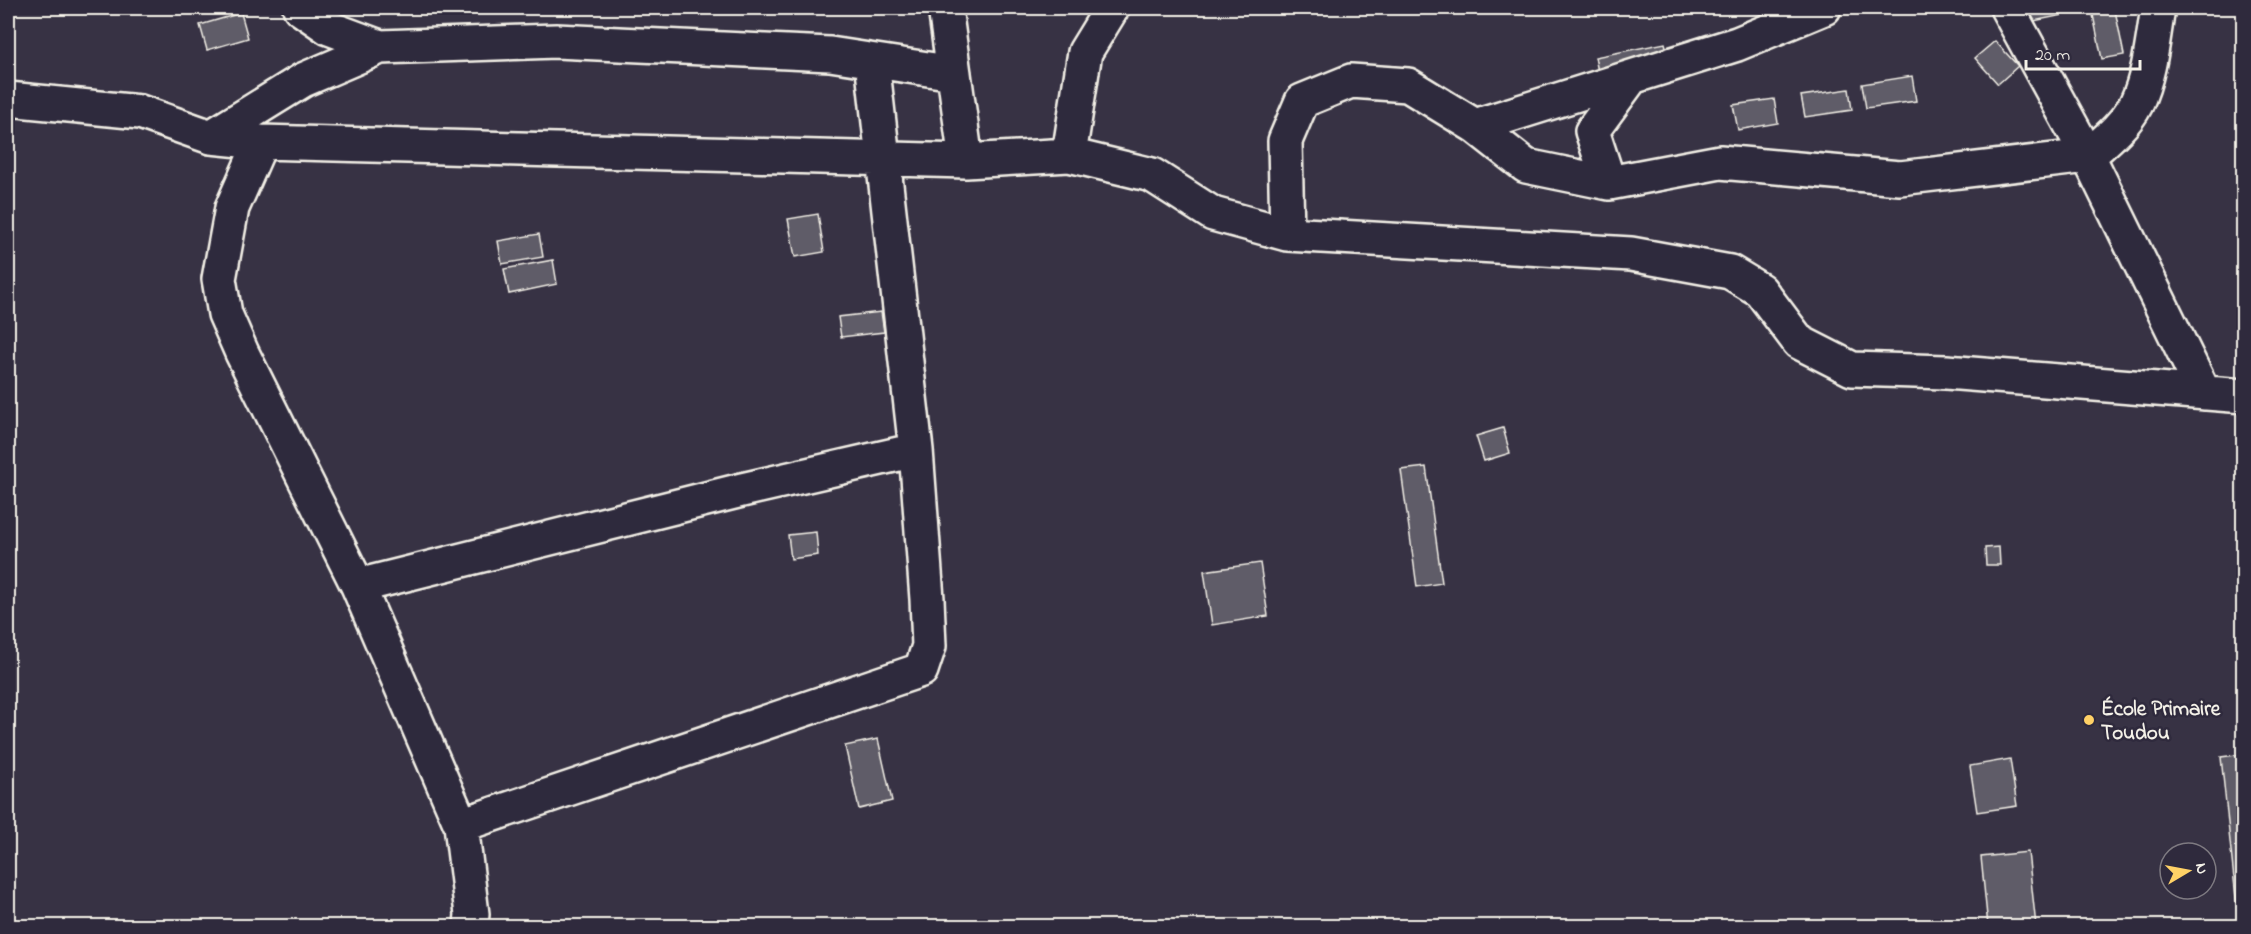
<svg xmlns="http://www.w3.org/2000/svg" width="2251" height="934" font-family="'Indie Flower',sans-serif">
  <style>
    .building { fill: #5f5c67; stroke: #f4f1e8; stroke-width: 1.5 }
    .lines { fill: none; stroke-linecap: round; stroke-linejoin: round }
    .street-casing { stroke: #f4f1e8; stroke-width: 38 }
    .street { stroke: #2f2a3d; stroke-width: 33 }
    .poi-dot { fill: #ffd166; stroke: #2f2a3d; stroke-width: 2 }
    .labels { text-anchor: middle; stroke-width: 5; stroke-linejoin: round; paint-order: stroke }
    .poi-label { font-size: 21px; font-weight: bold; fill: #f4f1e8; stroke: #2f2a3d; text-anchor: start }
  </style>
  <rect width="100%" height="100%" fill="#373244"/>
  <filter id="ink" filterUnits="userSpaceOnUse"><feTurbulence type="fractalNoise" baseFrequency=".0167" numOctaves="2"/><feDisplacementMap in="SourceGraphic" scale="12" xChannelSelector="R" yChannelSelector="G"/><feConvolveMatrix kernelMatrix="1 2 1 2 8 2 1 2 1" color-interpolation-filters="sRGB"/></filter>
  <g filter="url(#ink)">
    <!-- building -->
    <path class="building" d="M 2021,8 L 2067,8 L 2068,14 L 2024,23 Z
      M 2115,10 L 2124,55 L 2102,59 L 2093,15 Z
      M 241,13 L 248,38 L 207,50 L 200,25 Z
      M 1995,41 L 2018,66 L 1998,84 L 1975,58 Z
      M 1665,43 L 1669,58 L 1599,77 L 1595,57 Z
      M 1912,76 L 1916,101 L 1866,108 L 1862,84 Z
      M 1849,89 L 1852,110 L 1805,117 L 1801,96 Z
      M 1774,99 L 1778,123 L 1738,130 L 1733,105 Z
      M 818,214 L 824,252 L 795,257 L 788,219 Z
      M 539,234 L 543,257 L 502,264 L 498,241 Z
      M 553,260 L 557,284 L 509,294 L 504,269 Z
      M 881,312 L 884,332 L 841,337 L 838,317 Z
      M 1503,428 L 1510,453 L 1484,461 L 1476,436 Z
      M 1426,467 L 1442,583 L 1417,587 L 1401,470 Z
      M 816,532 L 818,555 L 791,559 L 788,535 Z
      M 1999,547 L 2000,565 L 1986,565 L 1985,548 Z
      M 1260,563 L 1268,616 L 1212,625 L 1204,571 Z
      M 878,739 L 892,801 L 859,809 L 845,746 Z
      M 2244,754 L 2244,926 L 2239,926 L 2221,757 Z
      M 2010,759 L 2017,806 L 1977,812 L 1970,766 Z
      M 2028,852 L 2036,926 L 1988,926 L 1981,857 Z"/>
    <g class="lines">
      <defs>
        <path id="street" d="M 300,8 L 329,28 L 380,47
          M 945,8 L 966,161
          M 2007,8 L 2088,156 L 2204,393
          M 8,99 L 140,112 L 211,137 L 261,142 L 966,161 L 1069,155 L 1152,175 L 1213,214 L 1287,234 L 1631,254 L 1730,272 L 1760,290 L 1799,342 L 1852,369 L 1946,372 L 2244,396
          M 1475,126 L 1737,44 L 1824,8
          M 211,137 L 303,80 L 380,47 L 556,41 L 830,54 L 954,73
          M 261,142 L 232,208 L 219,279 L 225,314 L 242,353 L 358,586
          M 1069,155 L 1085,52 L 1112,8
          M 1609,183 L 1592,131 L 1631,78
          M 1287,234 L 1285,141 L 1302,101 L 1351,81 L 1408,85 L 1475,126 L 1526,166 L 1609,183 L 1720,162 L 1900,178 L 2088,156 C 2105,141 2126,124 2136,104 C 2150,75 2153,38 2158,8
          M 461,825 L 921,670 L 929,646 L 927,599 L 916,450
          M 471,926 L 472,914 L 461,825 L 358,586 L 742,490 L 916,450 L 872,61"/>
      </defs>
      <!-- street casing -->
      <use href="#street" class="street-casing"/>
      <!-- street -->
      <use href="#street" class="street"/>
    </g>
  </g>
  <!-- markers -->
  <circle class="poi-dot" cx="2089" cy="720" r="6"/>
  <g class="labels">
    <!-- poi labels -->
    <g class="poi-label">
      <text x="2101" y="715">École Primaire<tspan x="2101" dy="24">Toudou</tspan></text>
    </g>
  </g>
  <!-- margin -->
  <rect width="2251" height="934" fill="none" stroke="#2f2a3d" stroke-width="30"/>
  <rect x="15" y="15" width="2221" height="904" fill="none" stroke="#f4f1e8" stroke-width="2" filter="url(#ink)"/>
  <!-- north arrow -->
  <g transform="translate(2188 871) rotate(80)"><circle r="28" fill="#2f2a3d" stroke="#7e7a81" stroke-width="1.5"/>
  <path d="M0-4.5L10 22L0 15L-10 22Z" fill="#ffd166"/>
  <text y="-9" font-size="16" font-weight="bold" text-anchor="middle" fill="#f4f1e8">N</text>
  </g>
  <!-- scale -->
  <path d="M2026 60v9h114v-9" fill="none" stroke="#f4f1e8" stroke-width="3"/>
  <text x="2035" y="60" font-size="18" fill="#f4f1e8" stroke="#2f2a3d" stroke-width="4.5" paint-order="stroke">20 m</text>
</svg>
